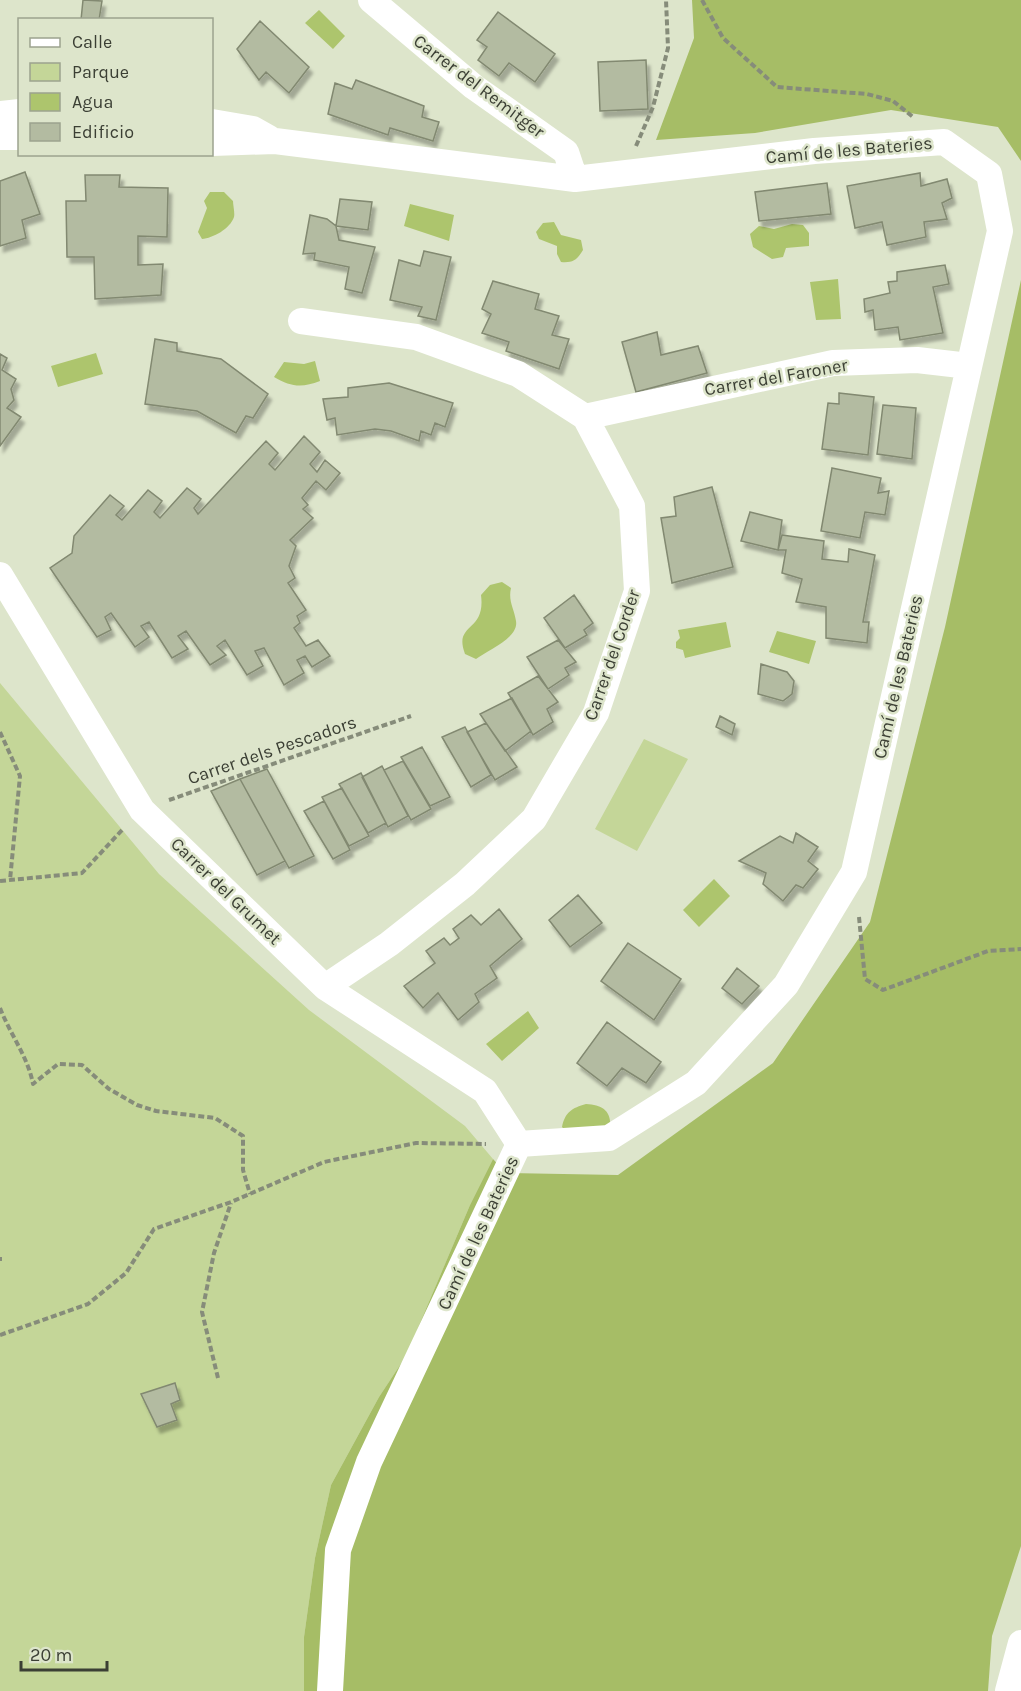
<svg xmlns="http://www.w3.org/2000/svg" width="1021" height="1691" font-family="Karla,sans-serif">
  <style>
    .green { fill: #c4d698 }
    .forest { fill: #a6bd66 }
    .water { fill: #adc56d }
    .building { fill: #b3bba1; stroke: #828971; stroke-width: 1.5; filter: url(#shadow) }
    .lines { fill: none; stroke-linecap: round; stroke-linejoin: round }
    .path { stroke: #868c7a; stroke-width: 4; stroke-dasharray: 6 3; stroke-linecap: butt }
    .minor { stroke: #fff; stroke-width: 26 }
    .labels { text-anchor: middle; stroke-width: 5; stroke-linejoin: round; paint-order: stroke }
    .street-label { font-size: 18px; fill: #3b3f34; stroke: #dde5cb }
  </style>
  <defs>
    <filter id="shadow"><feDropShadow dx="3.5" dy="6" stdDeviation="1.5" flood-color="#0004"/></filter>
  </defs>
  <rect width="100%" height="100%" fill="#dde5cb"/>
  <!-- green -->
  <path class="green" d="M 0,683 L 159,874 L 309,1010 L 465,1126 L 493,1159 L 470,1205 L 406,1356 L 379,1397 L 331,1485 L 315,1558 L 304,1637 L 304,1691 L 0,1691 Z
    M 644,739 L 688,759 L 637,851 L 595,829 Z"/>
  <!-- forest -->
  <path class="forest" d="M 692,0 L 1021,0 L 1021,161 L 998,127 L 891,110 L 755,133 L 656,140 L 694,38 Z
    M 1021,280 L 1021,1546 L 992,1636 L 988,1691 L 304,1691 L 304,1637 L 315,1558 L 331,1485 L 379,1397 L 406,1356 L 470,1205 L 493,1159 L 506,1173 L 618,1175 L 773,1063 L 870,922 L 945,627 Z"/>
  <!-- water -->
  <path class="water" d="M 319,10 L 345,36 L 333,49 L 305,23 Z
    M 210,192 L 224,192 L 233,201 C 233,205 235,213 234,217 C 230,229 213,238 202,239 L 198,232 L 207,208 L 204,201 Z
    M 410,204 L 454,215 L 449,241 L 404,226 Z
    M 554,222 L 561,235 L 581,240 L 583,250 C 577,260 573,263 561,262 L 557,254 L 557,246 L 539,239 L 536,232 L 543,223 Z
    M 792,224 L 803,225 L 809,233 L 809,246 L 786,248 L 783,257 L 772,259 L 753,247 L 750,234 L 759,226 L 774,229 Z
    M 838,279 L 841,319 L 816,320 L 810,282 Z
    M 96,353 L 103,374 L 58,387 L 51,366 Z
    M 315,361 L 320,381 C 302,388 291,387 274,377 L 284,362 L 304,364 Z
    M 502,582 L 511,588 C 508,601 514,608 516,621 C 519,638 488,650 476,659 L 465,654 C 453,622 486,633 481,595 L 490,585 Z
    M 726,622 L 731,647 L 685,658 L 683,650 L 676,648 L 676,642 L 680,638 L 678,630 Z
    M 777,631 L 816,641 L 809,664 L 769,652 Z
    M 714,879 L 730,896 L 699,927 L 683,910 Z
    M 528,1011 L 539,1028 L 502,1061 L 486,1044 Z
    M 586,1104 C 603,1105 612,1111 610,1129 L 567,1132 L 562,1127 C 565,1112 572,1108 586,1104 Z"/>
  <!-- building -->
  <path class="building" d="M 83,0 L 102,1 L 99,20 L 81,20 Z
    M 498,12 L 555,54 L 535,82 L 509,63 L 499,76 L 478,60 L 487,47 L 477,40 Z
    M 260,21 L 309,67 L 289,93 L 266,72 L 259,80 L 237,49 Z
    M 646,60 L 648,109 L 600,111 L 598,62 Z
    M 356,80 L 424,106 L 422,117 L 439,122 L 433,141 L 390,128 L 388,135 L 328,114 L 335,83 L 352,89 Z
    M 25,172 L 40,214 L 22,220 L 26,238 L 0,246 L 0,181 Z
    M 920,173 L 921,186 L 947,179 L 952,198 L 942,203 L 947,219 L 924,222 L 926,237 L 887,245 L 882,222 L 855,228 L 847,186 Z
    M 85,175 L 120,175 L 119,187 L 168,188 L 167,237 L 138,236 L 138,265 L 163,264 L 161,295 L 95,299 L 94,257 L 67,257 L 66,201 L 86,201 Z
    M 827,183 L 831,214 L 759,221 L 755,192 Z
    M 340,199 L 372,202 L 368,230 L 336,226 Z
    M 310,215 L 327,219 L 336,226 L 339,240 L 375,247 L 362,293 L 345,289 L 349,267 L 314,260 L 315,253 L 303,254 Z
    M 424,251 L 451,257 L 436,320 L 418,316 L 422,307 L 390,300 L 399,260 L 420,266 Z
    M 945,265 L 949,284 L 933,287 L 943,333 L 900,340 L 898,327 L 875,330 L 873,310 L 865,312 L 864,299 L 890,293 L 888,282 L 897,281 L 897,272 Z
    M 493,281 L 539,294 L 535,309 L 559,316 L 552,335 L 569,339 L 559,369 L 506,351 L 509,342 L 482,333 L 491,314 L 482,309 Z
    M 657,332 L 661,355 L 698,346 L 707,373 L 636,392 L 622,342 Z
    M 155,339 L 177,343 L 177,351 L 221,359 L 268,394 L 253,418 L 246,416 L 236,433 L 197,411 L 145,404 Z
    M 0,354 L 7,358 L 2,370 L 16,379 L 11,389 L 14,400 L 7,408 L 21,417 L 0,446 Z
    M 389,383 L 453,403 L 445,427 L 435,423 L 431,435 L 421,431 L 419,441 L 391,431 L 375,429 L 337,435 L 335,418 L 327,420 L 323,399 L 348,397 L 348,388 Z
    M 839,393 L 874,397 L 868,455 L 822,449 L 828,403 L 839,404 Z
    M 883,405 L 916,408 L 912,459 L 877,454 Z
    M 304,436 L 320,452 L 310,464 L 317,472 L 325,460 L 340,473 L 326,490 L 316,481 L 302,498 L 308,505 L 303,509 L 313,518 L 290,540 L 296,546 L 289,566 L 295,578 L 288,583 L 306,610 L 297,616 L 300,623 L 294,628 L 306,646 L 318,640 L 330,656 L 312,667 L 305,656 L 297,660 L 304,673 L 284,685 L 264,648 L 255,651 L 263,666 L 247,675 L 225,640 L 217,646 L 226,655 L 210,665 L 186,631 L 178,636 L 188,649 L 172,658 L 149,622 L 141,626 L 149,637 L 135,647 L 111,613 L 105,617 L 111,630 L 97,637 L 50,568 L 72,553 L 74,536 L 110,495 L 124,506 L 116,515 L 122,520 L 148,490 L 162,501 L 154,512 L 160,518 L 187,488 L 201,499 L 194,508 L 198,514 L 266,441 L 278,453 L 269,464 L 275,470 Z
    M 832,468 L 881,478 L 878,493 L 889,491 L 885,515 L 865,512 L 860,538 L 821,531 Z
    M 712,487 L 733,567 L 672,583 L 661,518 L 676,516 L 674,497 Z
    M 750,512 L 782,520 L 778,550 L 741,541 Z
    M 782,535 L 824,541 L 822,559 L 848,562 L 849,549 L 875,555 L 863,622 L 869,622 L 867,643 L 826,638 L 826,607 L 796,602 L 802,579 L 782,573 L 786,550 L 778,550 Z
    M 574,595 L 593,623 L 584,630 L 587,635 L 565,648 L 544,618 Z
    M 558,640 L 576,662 L 565,668 L 569,675 L 548,689 L 527,657 Z
    M 761,664 L 787,672 L 794,681 L 792,694 L 783,701 L 758,694 Z
    M 538,676 L 558,702 L 547,709 L 553,722 L 533,735 L 508,693 Z
    M 512,698 L 531,731 L 505,751 L 480,714 Z
    M 720,716 L 735,724 L 732,735 L 716,727 Z
    M 486,723 L 517,767 L 495,780 L 467,732 Z
    M 465,727 L 491,775 L 471,787 L 442,737 Z
    M 422,747 L 450,797 L 430,806 L 401,757 Z
    M 403,761 L 431,809 L 411,820 L 384,770 Z
    M 382,766 L 408,816 L 388,827 L 362,777 Z
    M 267,769 L 314,856 L 289,868 L 240,779 Z
    M 361,773 L 386,823 L 368,833 L 339,784 Z
    M 240,779 L 285,861 L 257,875 L 211,791 Z
    M 342,788 L 369,836 L 349,846 L 322,797 Z
    M 324,801 L 350,850 L 333,859 L 304,811 Z
    M 796,833 L 818,847 L 808,861 L 818,869 L 803,888 L 796,885 L 783,901 L 763,884 L 766,873 L 739,861 L 780,836 L 793,843 Z
    M 578,895 L 602,923 L 570,947 L 549,920 Z
    M 499,909 L 522,939 L 490,966 L 497,978 L 475,994 L 479,1002 L 458,1020 L 438,993 L 423,1008 L 404,986 L 435,963 L 426,951 L 444,938 L 450,945 L 459,938 L 453,929 L 471,915 L 481,925 Z
    M 628,943 L 681,979 L 654,1020 L 601,981 Z
    M 737,968 L 759,986 L 742,1004 L 722,988 Z
    M 607,1022 L 661,1062 L 646,1083 L 622,1068 L 607,1086 L 577,1063 Z
    M 175,1383 L 180,1400 L 171,1404 L 177,1420 L 157,1427 L 141,1394 Z"/>
  <g class="lines">
    <!-- path -->
    <path class="path" d="M 702,0 L 723,38 L 777,87 L 867,94 L 893,101 L 913,117
      M 636,146 L 653,107 L 668,48 L 666,0
      M 0,732 L 20,776 L 10,880
      M 169,800 L 411,716
      M 0,881 L 82,873 L 123,829
      M 859,917 L 865,979 L 883,990 L 988,951 L 1021,949
      M 0,1008 C 10,1034 28,1057 33,1084 L 58,1064 L 82,1065 L 109,1089 L 137,1105 L 156,1111 L 215,1118 L 243,1136 L 243,1170 L 250,1194
      M 0,1257 L 0,1261
      M 0,1335 L 88,1304 L 126,1273 L 154,1229 L 231,1202 L 324,1162 L 416,1143 L 486,1144
      M 218,1378 L 202,1312 L 214,1253 L 231,1203"/>
    <!-- minor -->
    <path class="minor" d="M 371,0 L 474,87 L 566,152 L 575,179
      M 0,114 L 20,112
      M 212,122 L 253,129 L 269,138
      M 0,137 L 20,137
      M 212,143 L 275,141 L 575,179 L 814,151 L 944,142 L 989,174 L 1000,231 L 854,872 L 786,985 L 696,1083 L 609,1138 L 519,1144
      M 301,321 L 416,337 L 518,374 L 585,417 L 632,506 L 637,591 L 596,713 L 534,819 L 465,884 L 389,944 L 325,987
      M 585,417 L 833,363 L 917,360 L 969,366
      M 0,575 L 142,810 L 325,987 L 485,1091 L 519,1144
      M 330,1691 L 338,1550 L 369,1462 L 519,1144
      M 1008,1691 L 1021,1643"/>
  </g>
  <g class="labels">
    <!-- street labels -->
    <g class="street-label">
      <text transform="translate(479 86) rotate(37)" y="6">Carrer del Remitger</text>
      <text transform="translate(849 150) rotate(-5)" y="6">Camí de les Bateries</text>
      <text transform="translate(776 377) rotate(-10)" y="6">Carrer del Faroner</text>
      <text transform="translate(612 655) rotate(-71)" y="6">Carrer del Corder</text>
      <text transform="translate(898 677) rotate(-77)" y="6">Camí de les Bateries</text>
      <text transform="translate(272 750) rotate(-19)" y="6">Carrer dels Pescadors</text>
      <text transform="translate(226 891) rotate(44)" y="6">Carrer del Grumet</text>
      <text transform="translate(478 1233) rotate(-65)" y="6">Camí de les Bateries</text>
    </g>
  </g>
  <!-- legend -->
  <rect x="18" y="18" width="195" height="138" fill="#dde5cb" stroke="#9ca38f" stroke-width="1.5"/>
  <rect x="30" y="38" width="30" height="9" fill="#ffffff" stroke="#9ca38f" stroke-width="1.5"/>
  <text x="72" y="48" font-size="18" fill="#3b3f34">Calle</text>
  <rect x="30" y="63" width="30" height="18" fill="#c4d698" stroke="#9ca38f" stroke-width="1.5"/>
  <text x="72" y="78" font-size="18" fill="#3b3f34">Parque</text>
  <rect x="30" y="93" width="30" height="18" fill="#adc56d" stroke="#9ca38f" stroke-width="1.5"/>
  <text x="72" y="108" font-size="18" fill="#3b3f34">Agua</text>
  <rect x="30" y="123" width="30" height="18" fill="#b3bba1" stroke="#9ca38f" stroke-width="1.5"/>
  <text x="72" y="138" font-size="18" fill="#3b3f34">Edificio</text>
  <!-- scale -->
  <path d="M21 1661v9h86v-9" fill="none" stroke="#3b3f34" stroke-width="3"/>
  <text x="30" y="1661" font-size="18" fill="#3b3f34" stroke="#dde5cb" stroke-width="4.5" paint-order="stroke">20 m</text>
</svg>
